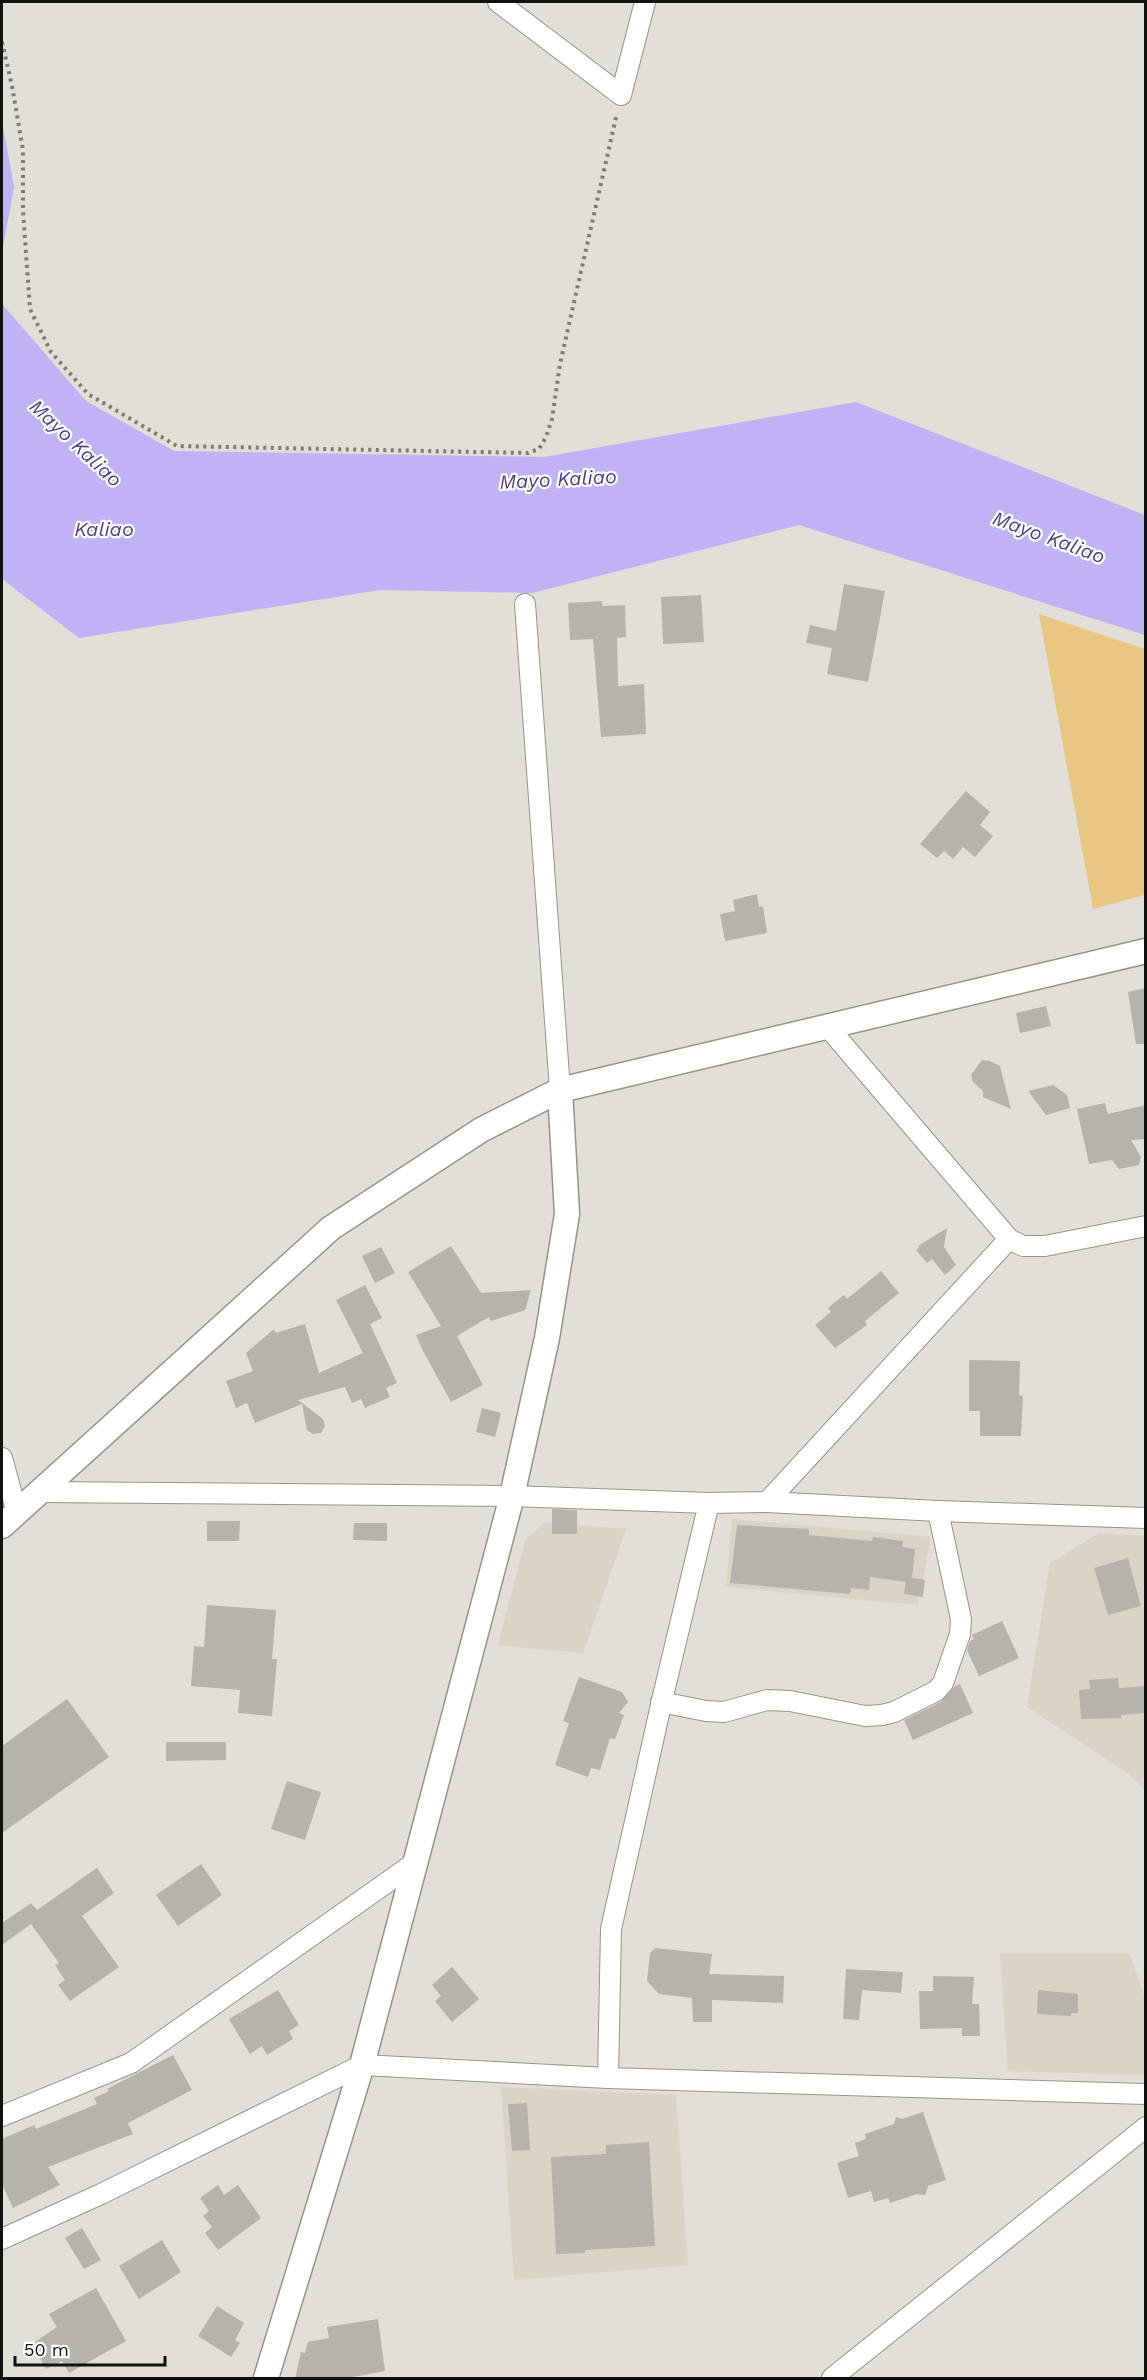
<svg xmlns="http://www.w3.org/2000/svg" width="1147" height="2380" font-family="'Work Sans',sans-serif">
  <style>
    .built { fill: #dad3c6 }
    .green { fill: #e8c783 }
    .water { fill: #c0b2f5 }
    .building { fill: #b6b3ac }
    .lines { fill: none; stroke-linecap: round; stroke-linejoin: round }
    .minor-casing { stroke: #96938d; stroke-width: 22 }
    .tertiary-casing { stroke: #96938d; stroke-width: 27 }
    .path { stroke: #7e7b77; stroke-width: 4; stroke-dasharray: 3 4.5; stroke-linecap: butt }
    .minor { stroke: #fff; stroke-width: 20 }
    .tertiary { stroke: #fff; stroke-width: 24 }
    .labels { text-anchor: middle; stroke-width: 4.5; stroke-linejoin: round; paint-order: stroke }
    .water-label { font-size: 20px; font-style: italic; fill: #533d8b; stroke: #fff }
  </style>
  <rect width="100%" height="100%" fill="#e2ded8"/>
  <!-- built -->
  <path class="built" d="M 732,1519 L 931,1537 L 918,1605 L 726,1587 Z
    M 544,1523 L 626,1529 L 583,1653 L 498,1645 L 526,1538 Z
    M 1099,1533 L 1145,1536 L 1145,1790 L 1126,1772 L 1027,1707 L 1050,1563 Z
    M 1000,1953 L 1129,1953 L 1145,1998 L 1145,2075 L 1008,2071 Z
    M 501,2087 L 676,2095 L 688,2265 L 514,2280 Z"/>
  <!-- green -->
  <path class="green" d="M 1039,614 L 1145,649 L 1145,895 L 1093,909 Z"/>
  <!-- water -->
  <path class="water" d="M 2,121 L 14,187 L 2,252 Z
    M 2,304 L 86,401 L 174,451 L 544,457 L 856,402 L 1145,515 L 1145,635 L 799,525 L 532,593 L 380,590 L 79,638 L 2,579 Z"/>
  <!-- building -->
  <path class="building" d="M 844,584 L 885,591 L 868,682 L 827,674 L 832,648 L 806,643 L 810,625 L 836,631 Z
    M 701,595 L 704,642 L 663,644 L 661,597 Z
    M 602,601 L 602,606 L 625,605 L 626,637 L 617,638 L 618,686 L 644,684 L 646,734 L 601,737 L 593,639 L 570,640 L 568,603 Z
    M 966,791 L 990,812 L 980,825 L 993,836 L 975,857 L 963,847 L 953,859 L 944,851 L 937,858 L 920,844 Z
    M 757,894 L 759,907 L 763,906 L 767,933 L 725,941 L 720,914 L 735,911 L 733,900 Z
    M 1146,988 L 1146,1044 L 1136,1044 L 1128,992 Z
    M 1046,1006 L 1051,1026 L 1020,1033 L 1016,1013 Z
    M 982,1060 L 990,1061 L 1000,1066 L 1011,1109 L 983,1097 L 983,1091 L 973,1082 L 971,1075 Z
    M 1053,1085 L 1067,1095 L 1070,1108 L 1046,1115 L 1028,1091 Z
    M 1105,1103 L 1108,1114 L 1146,1105 L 1146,1139 L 1131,1140 L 1141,1157 L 1139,1165 L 1119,1169 L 1112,1160 L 1089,1164 L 1077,1109 Z
    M 947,1228 L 944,1247 L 956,1265 L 945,1275 L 932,1259 L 927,1263 L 916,1250 L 919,1248 L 918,1246 Z
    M 451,1246 L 481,1293 L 531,1290 L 525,1310 L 491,1321 L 489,1317 L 457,1336 L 483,1385 L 451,1402 L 422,1349 L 416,1335 L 441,1326 L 408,1272 Z
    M 381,1247 L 395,1273 L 375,1283 L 362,1256 Z
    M 881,1271 L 899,1293 L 865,1321 L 867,1325 L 835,1348 L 815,1325 L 831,1312 L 828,1308 L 844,1295 L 847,1299 Z
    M 365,1285 L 382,1318 L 370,1324 L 397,1383 L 386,1388 L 390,1397 L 365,1408 L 361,1399 L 352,1403 L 345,1387 L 298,1400 L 323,1419 L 325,1426 L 321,1433 L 313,1434 L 307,1430 L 302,1404 L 255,1423 L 247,1403 L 236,1408 L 226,1381 L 253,1371 L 246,1353 L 274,1329 L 276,1333 L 305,1324 L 319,1373 L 363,1353 L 336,1300 Z
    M 969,1360 L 1020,1361 L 1019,1395 L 1023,1396 L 1021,1436 L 980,1436 L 980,1411 L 969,1411 Z
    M 482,1408 L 501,1413 L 495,1437 L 476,1432 Z
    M 552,1509 L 577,1510 L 577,1534 L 552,1534 Z
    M 207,1521 L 240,1521 L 239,1541 L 207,1541 Z
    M 354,1523 L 387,1523 L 387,1541 L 353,1540 Z
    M 737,1525 L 809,1529 L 809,1535 L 872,1541 L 873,1537 L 903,1541 L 902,1547 L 915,1549 L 912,1578 L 925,1580 L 923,1597 L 904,1594 L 906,1582 L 870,1577 L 869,1590 L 851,1588 L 850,1594 L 730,1583 Z
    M 1128,1558 L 1141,1606 L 1108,1615 L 1094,1568 Z
    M 207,1605 L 276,1610 L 272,1659 L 277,1659 L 272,1716 L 238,1713 L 240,1690 L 191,1686 L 194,1646 L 204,1647 Z
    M 1002,1621 L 1019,1658 L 979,1676 L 967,1650 L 970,1641 L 974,1639 L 972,1635 Z
    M 579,1677 L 622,1692 L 628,1702 L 619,1713 L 624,1715 L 615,1739 L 610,1738 L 600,1770 L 591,1768 L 588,1777 L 555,1765 L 569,1723 L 563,1721 Z
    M 1118,1678 L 1119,1688 L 1146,1686 L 1146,1713 L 1121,1715 L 1121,1718 L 1081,1719 L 1079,1690 L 1090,1689 L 1089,1680 Z
    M 960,1684 L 973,1713 L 913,1740 L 904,1720 L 941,1702 L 955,1686 Z
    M 67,1699 L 109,1757 L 2,1833 L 2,1746 Z
    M 166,1742 L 226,1742 L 226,1760 L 166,1761 Z
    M 287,1781 L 321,1792 L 305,1840 L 271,1829 Z
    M 201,1864 L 222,1895 L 178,1926 L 156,1895 Z
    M 97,1868 L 114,1893 L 82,1916 L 119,1967 L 70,2001 L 58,1985 L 65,1980 L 55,1965 L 59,1963 L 31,1924 L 2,1945 L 2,1923 L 31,1903 L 37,1910 Z
    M 655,1948 L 712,1954 L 709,1974 L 784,1976 L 783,2003 L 712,2000 L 712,2022 L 693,2022 L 692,1998 L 659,1994 L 647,1981 L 650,1953 Z
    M 452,1967 L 479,1999 L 452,2022 L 435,2001 L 441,1996 L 432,1985 Z
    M 846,1969 L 903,1972 L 901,1993 L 862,1990 L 859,2020 L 843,2019 Z
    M 933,1976 L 974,1977 L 972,2004 L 979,2004 L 980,2036 L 962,2036 L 962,2028 L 920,2029 L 919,1991 L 933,1991 Z
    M 278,1990 L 299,2025 L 289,2031 L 293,2039 L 267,2055 L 262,2046 L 250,2054 L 229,2019 Z
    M 1038,1990 L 1078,1994 L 1078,2013 L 1071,2013 L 1071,2016 L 1037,2014 Z
    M 173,2055 L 192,2090 L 128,2123 L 133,2134 L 48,2167 L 60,2185 L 13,2208 L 2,2184 L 2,2139 L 34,2125 L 36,2129 L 97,2104 L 94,2098 L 109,2091 L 107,2089 Z
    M 527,2103 L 530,2150 L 512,2151 L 508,2104 Z
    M 923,2112 L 946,2180 L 928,2186 L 925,2195 L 917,2194 L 890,2203 L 888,2198 L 874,2202 L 871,2191 L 848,2198 L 837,2163 L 859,2156 L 855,2143 L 866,2139 L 865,2134 L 894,2124 L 896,2117 L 902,2119 Z
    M 649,2142 L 655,2246 L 585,2250 L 585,2253 L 556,2254 L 551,2157 L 606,2154 L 606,2145 Z
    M 218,2185 L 224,2195 L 238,2185 L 261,2218 L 218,2250 L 205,2233 L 212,2227 L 203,2216 L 209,2211 L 200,2198 Z
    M 82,2228 L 101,2260 L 84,2269 L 65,2238 Z
    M 162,2240 L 181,2272 L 139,2299 L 119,2266 Z
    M 96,2288 L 126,2341 L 69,2373 L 62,2361 L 46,2369 L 32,2344 L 57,2327 L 49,2314 Z
    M 217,2306 L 244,2323 L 235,2340 L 240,2343 L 231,2357 L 198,2336 Z
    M 378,2319 L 385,2371 L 342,2379 L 295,2379 L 301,2352 L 305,2353 L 308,2342 L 329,2338 L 327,2327 Z"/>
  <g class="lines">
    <defs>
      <path id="minor" d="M 498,2 L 621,95 L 645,2
        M 525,604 L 560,1090
        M 827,1026 L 1009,1239 L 1023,1246 L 1045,1246 L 1146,1226
        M 2,1458 L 17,1513
        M 41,1492 L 512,1496 L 709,1503 L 767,1502 L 938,1511 L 1146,1518
        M 767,1502 L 1009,1239
        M 661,1702 L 706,1711 L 724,1712 L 767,1700 L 790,1701 L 865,1716 L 882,1715 L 894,1712 L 936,1691 L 943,1683 L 960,1634 L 961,1619 L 938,1511
        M 608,2078 L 611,1929 L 663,1696 L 709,1503
        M 2,2116 L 131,2063 L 413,1864
        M 2,2239 L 101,2194 L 362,2065 L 608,2078 L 1146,2094
        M 832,2378 L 1146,2127"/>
      <path id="tertiary" d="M 2,1526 L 331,1228 L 481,1130 L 560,1090 L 1146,951
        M 266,2378 L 362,2065 L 512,1496 L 547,1338 L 567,1214 L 560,1090"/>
    </defs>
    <!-- minor casing -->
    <use href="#minor" class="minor-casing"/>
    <!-- tertiary casing -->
    <use href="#tertiary" class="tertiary-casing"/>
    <!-- path -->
    <path class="path" d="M 2,42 L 12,86 L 23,150 L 23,211 L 30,309 L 51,352 L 88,394 L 177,446 L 528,453 L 539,449 L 546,437 L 552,419 L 560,364 L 617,113"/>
    <!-- minor -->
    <use href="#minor" class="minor"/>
    <!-- tertiary -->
    <use href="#tertiary" class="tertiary"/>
  </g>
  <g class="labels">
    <!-- water labels -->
    <g class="water-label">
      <text transform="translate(76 443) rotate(43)" y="7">Mayo Kaliao</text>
      <text transform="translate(558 479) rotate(-3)" y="7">Mayo Kaliao</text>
      <text x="104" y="536">Kaliao</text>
      <text transform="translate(1049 537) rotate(20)" y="7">Mayo Kaliao</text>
    </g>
  </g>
  <!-- border -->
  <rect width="1147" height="2380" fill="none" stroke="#12110f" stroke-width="6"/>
  <!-- scale -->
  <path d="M15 2356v9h150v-9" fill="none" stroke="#12110f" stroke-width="3"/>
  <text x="24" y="2356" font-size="18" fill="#12110f" stroke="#ffffff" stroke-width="4.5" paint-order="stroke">50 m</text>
</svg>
